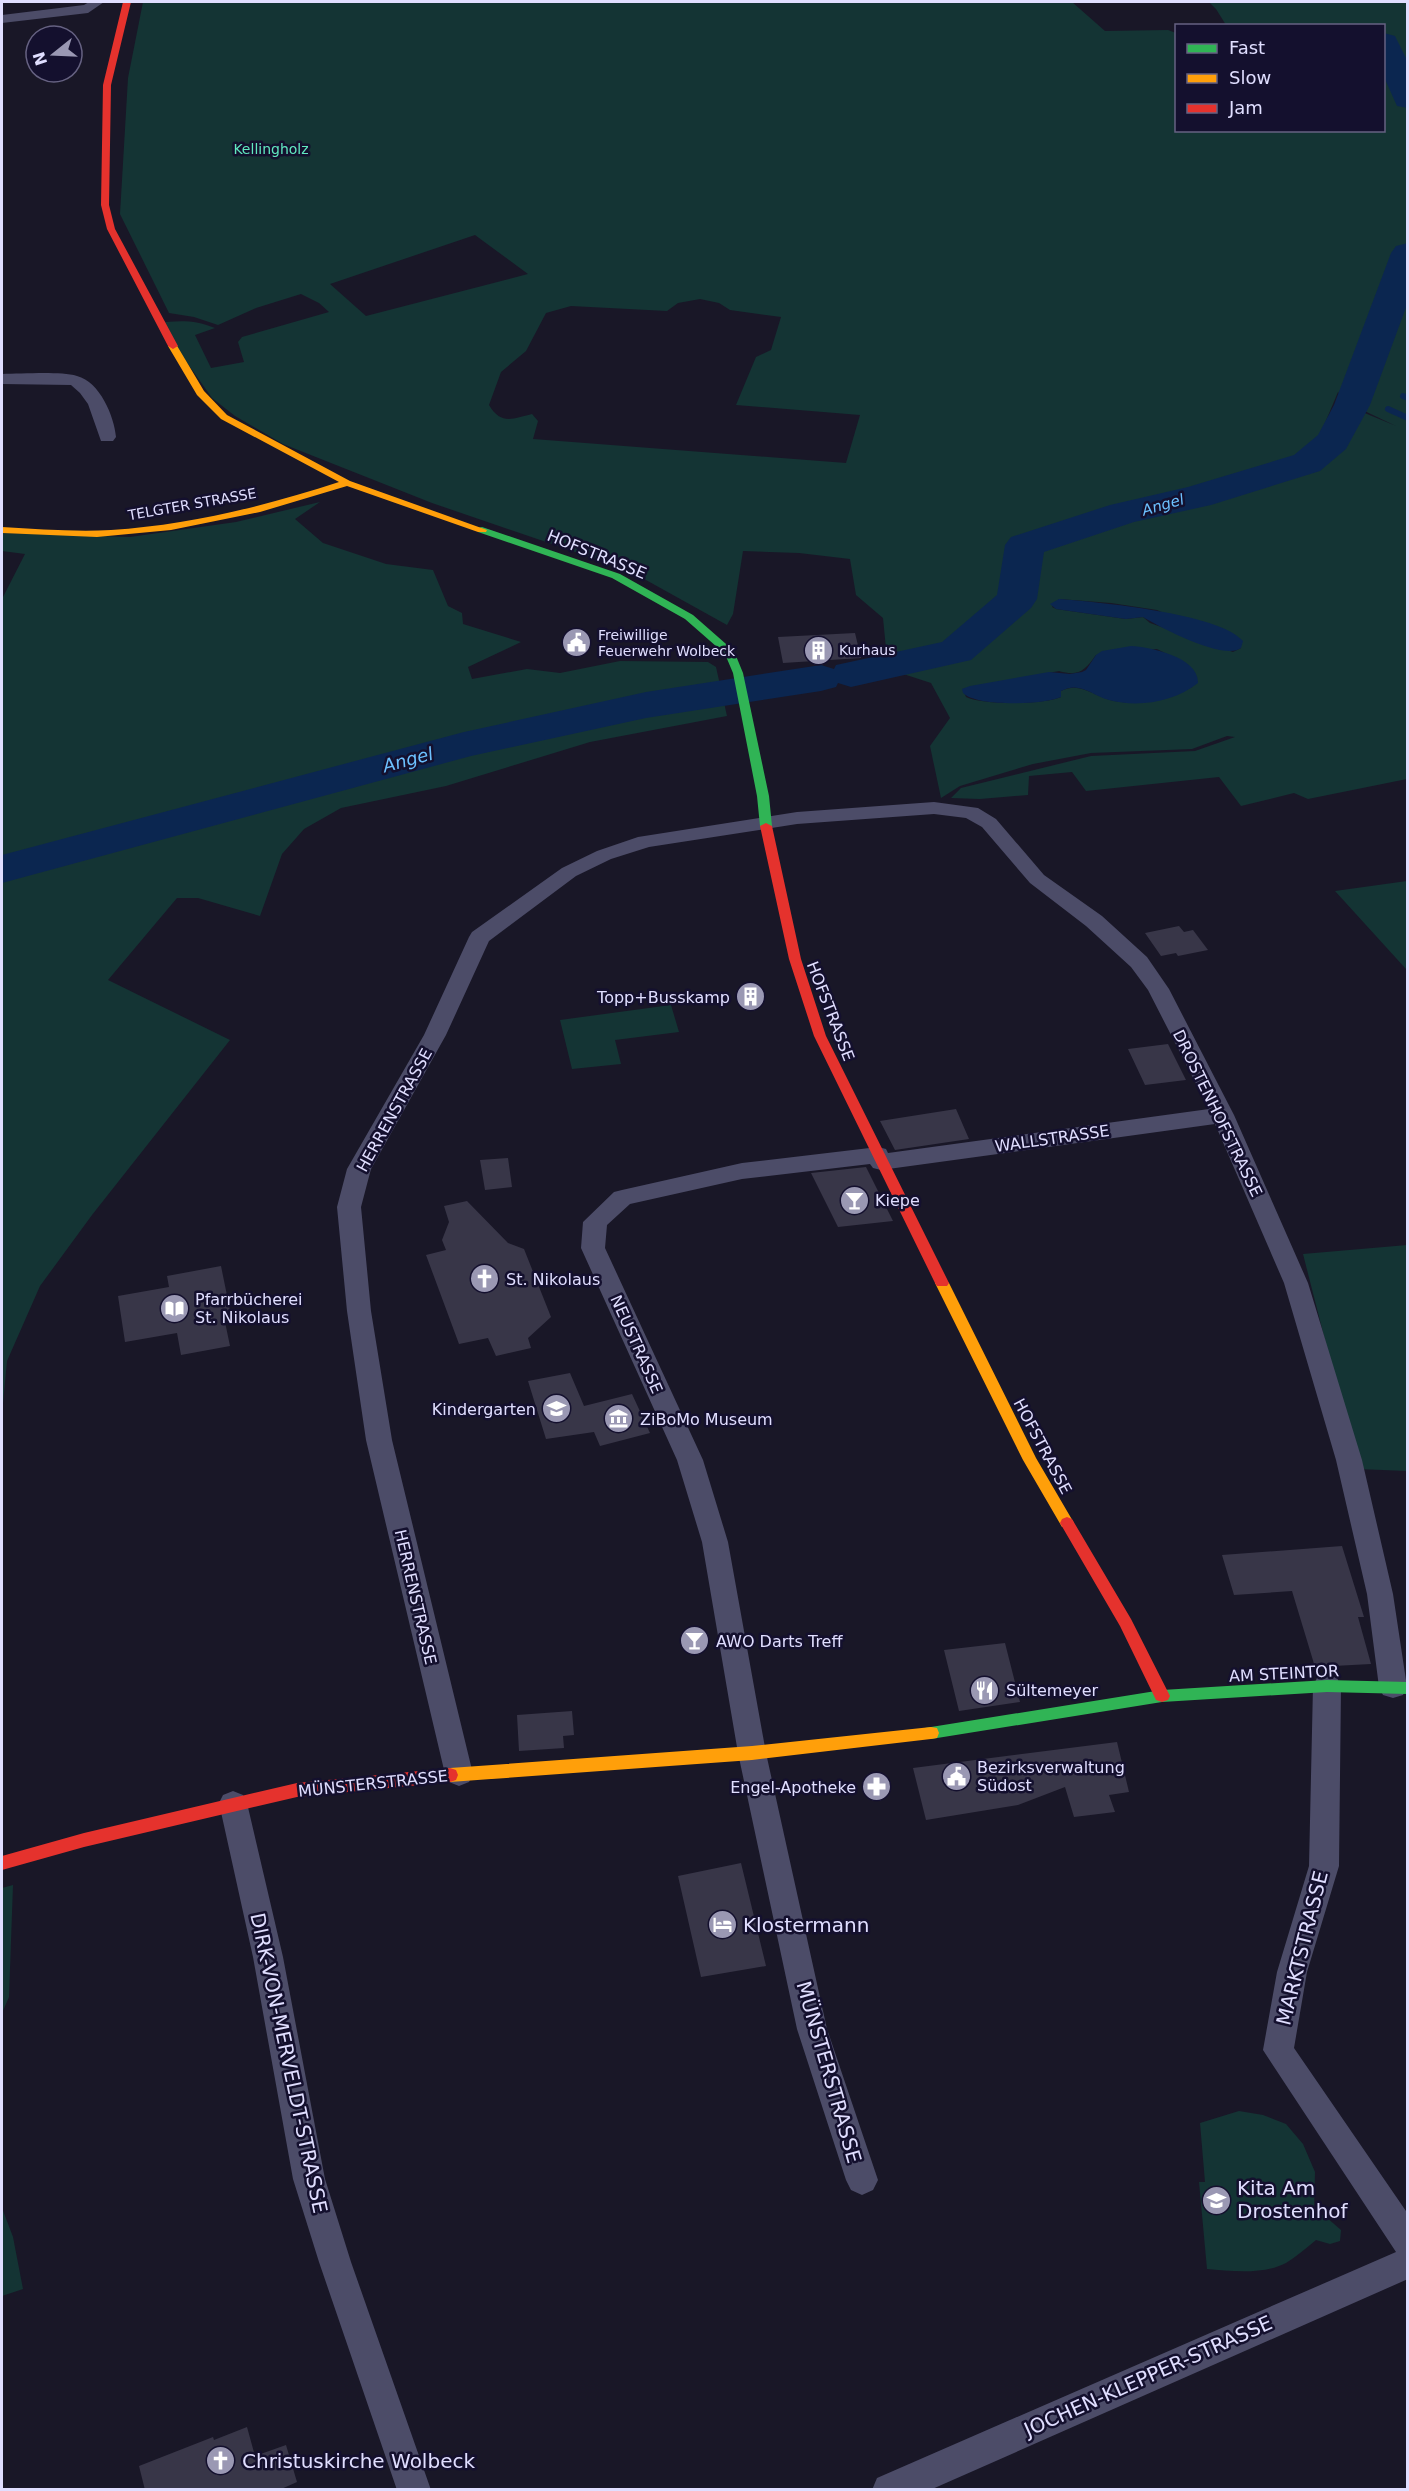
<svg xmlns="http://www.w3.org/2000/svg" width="1409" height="2491" font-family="'DejaVu Sans',sans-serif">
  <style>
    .green { fill: #143434; fill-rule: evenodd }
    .water { fill: #0b2650 }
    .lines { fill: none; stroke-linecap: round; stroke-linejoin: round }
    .stream { stroke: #0b2650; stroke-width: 6 }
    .river { fill: #0b2650; fill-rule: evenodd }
    .building { fill: #383648 }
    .street { fill: #4c4c68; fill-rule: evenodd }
    .fast { fill: #30b455; fill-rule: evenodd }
    .slow { fill: #ff9f0a; fill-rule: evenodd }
    .jam { fill: #e5322d; fill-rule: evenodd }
    .labels { text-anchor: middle; stroke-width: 5; stroke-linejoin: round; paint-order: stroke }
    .far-park-label { font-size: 14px; fill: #61e8c0; stroke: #14102e }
    .far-street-label { font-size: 14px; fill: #e0deff; stroke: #14102e }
    .far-poi-label { font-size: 14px; fill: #e0deff; stroke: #14102e; text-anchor: start }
    .far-water-label { font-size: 15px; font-style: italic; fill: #6cc1ff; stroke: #14102e }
    .street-label { font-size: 16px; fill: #e0deff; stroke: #14102e }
    .poi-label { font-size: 16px; fill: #e0deff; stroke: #14102e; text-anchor: start }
    .water-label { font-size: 18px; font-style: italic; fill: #6cc1ff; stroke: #14102e }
    .near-poi-label { font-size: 20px; fill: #e0deff; stroke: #14102e; text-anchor: start }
    .near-street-label { font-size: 20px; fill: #e0deff; stroke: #14102e }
  </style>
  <rect width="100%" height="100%" fill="#191727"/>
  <!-- green -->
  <path class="green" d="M 143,2 L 1072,2 L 1105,31 L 1168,30 L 1176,33 L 1176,130 L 1384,130 L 1384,26 L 1226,25 L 1216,9 L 1209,2 L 1407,2 L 1407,779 L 1308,799 L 1294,793 L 1241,806 L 1219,777 L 1086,791 L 1072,772 L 1029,776 L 1028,795 L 980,799 L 951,798 L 961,788 L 1091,756 L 1195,751 L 1235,737 L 1227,736 L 1192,749 L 1091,753 L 1033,764 L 960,786 L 941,798 L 930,746 L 950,718 L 931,683 L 888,669 L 883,618 L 856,595 L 850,559 L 799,553 L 743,551 L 733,614 L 727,625 L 628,570 L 432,503 L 283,444 L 235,416 L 212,398 L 159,323 C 178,320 197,320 215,328 L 195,335 L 211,368 L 244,362 L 238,342 L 242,337 L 329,312 L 319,303 L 301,294 L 256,308 L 218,325 L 194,317 L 169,313 L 120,214 L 128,78 ZM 475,235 L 528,274 L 366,316 L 330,284 ZM 700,299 L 719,303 L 730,310 L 781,317 L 771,350 L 756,357 L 736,405 L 860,415 L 846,463 L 533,439 L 538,421 L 532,414 C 512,419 501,425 489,405 L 501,372 L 526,351 L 546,313 L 571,306 L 667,311 L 678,303 ZM 1338,392 L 1352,405 L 1396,426 L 1355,409 L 1342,438 L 1312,467 L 1035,546 L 1020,538 L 1121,509 L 1202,490 L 1282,464 L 1317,442 ZM 1059,599 L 1111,603 L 1157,610 L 1241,648 L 1233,652 L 1150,623 L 1143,617 L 1126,619 L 1056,609 L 1052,607 ZM 1157,649 L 1185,663 L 1192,687 C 1168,700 1142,706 1114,701 C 1094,697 1081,681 1061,691 L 1061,697 C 1044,705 983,705 966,697 L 963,689 L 1059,671 C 1079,677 1085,670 1096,655 Z
    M 320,502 L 295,519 L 323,543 L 386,564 L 433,570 L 448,606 L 462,613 L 463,624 L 521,642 L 468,667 L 472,679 L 527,669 L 560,673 L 620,661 L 708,662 L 716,667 L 727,716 L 590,742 L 446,786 L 341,808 L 304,829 L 282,854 L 260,916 L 198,898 L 177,898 L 108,980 L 230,1040 L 92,1215 L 40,1286 L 7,1361 L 2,1414 L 2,599 L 25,554 L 2,551 L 2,533 L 130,537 L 236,522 Z
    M 1407,881 L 1408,968 L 1406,969 L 1335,891 Z
    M 671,1005 L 679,1032 L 615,1040 L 621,1064 L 572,1069 L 560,1020 Z
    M 1407,1245 L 1407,1471 L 1358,1469 L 1303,1254 Z
    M 13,1885 L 9,1997 L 2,2013 L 2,1888 Z
    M 1239,2111 L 1263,2115 L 1286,2124 L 1303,2144 L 1315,2172 L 1314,2211 L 1326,2217 L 1341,2230 L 1340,2241 L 1330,2244 L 1316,2240 C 1306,2248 1296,2257 1286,2263 C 1263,2275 1231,2271 1207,2269 L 1199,2182 L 1205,2182 L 1200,2123 Z
    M 2,2208 L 13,2237 L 23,2289 L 2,2296 Z"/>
  <!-- water -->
  <path class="water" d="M 1059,599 C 1097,602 1219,613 1243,641 L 1241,648 C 1225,661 1161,628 1143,617 L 1126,619 L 1056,609 L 1050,604 Z
    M 1131,646 C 1150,647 1199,657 1198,683 C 1174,702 1138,708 1109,700 C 1091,695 1080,681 1061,691 L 1061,697 C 1043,705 977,707 963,693 L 962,689 L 970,686 L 1049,672 L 1070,674 L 1082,672 L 1086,670 L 1096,655 L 1102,651 Z"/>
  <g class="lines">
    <!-- stream -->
    <path class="stream" d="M 1405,93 L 1408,93
      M 1362,377 L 1375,381
      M 1354,396 L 1367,400
      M 1403,396 L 1408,398
      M 1388,409 L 1408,418"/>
    <!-- river -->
    <path class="river" d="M 1384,33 L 1395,36 L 1408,62 L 1408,108 L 1397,106 L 1384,77 Z
      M 1408,243 L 1408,302 L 1370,405 L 1346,449 L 1320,471 L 1211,505 L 1134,522 L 1044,552 L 1037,599 L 1031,608 L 971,660 L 851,687 L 838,683 L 836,687 L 821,691 L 646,718 L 471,756 L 2,883 L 2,855 L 464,732 L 646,692 L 821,665 L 834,669 L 836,665 L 942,642 L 997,595 L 1005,545 L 1011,537 L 1110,505 L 1188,487 L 1294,455 L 1318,435 L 1334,405 L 1391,253 L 1396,246 Z"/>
  </g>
  <!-- building -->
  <path class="building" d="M 855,633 L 861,658 L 783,663 L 778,637 Z
    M 1179,926 L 1184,932 L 1193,930 L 1208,950 L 1178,956 L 1176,953 L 1161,956 L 1145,933 Z
    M 1168,1044 L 1186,1080 L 1145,1085 L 1128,1049 Z
    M 956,1109 L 969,1139 L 895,1150 L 880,1121 Z
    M 508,1158 L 512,1187 L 485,1190 L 480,1160 Z
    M 866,1167 L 893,1221 L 838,1227 L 811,1173 Z
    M 467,1201 L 508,1243 L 524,1249 L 551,1317 L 528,1338 L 531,1348 L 496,1356 L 488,1338 L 459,1344 L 426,1255 L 446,1250 L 442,1240 L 449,1222 L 444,1206 Z
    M 221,1266 L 232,1320 L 225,1322 L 230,1346 L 181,1355 L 177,1333 L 125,1342 L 118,1296 L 169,1287 L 167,1276 Z
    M 570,1373 L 584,1406 L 632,1394 L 650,1433 L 600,1446 L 594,1432 L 546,1439 L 528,1381 Z
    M 1342,1546 L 1364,1617 L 1358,1617 L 1371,1664 L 1315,1667 L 1292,1591 L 1234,1595 L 1222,1555 Z
    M 1005,1643 L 1020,1702 L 959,1711 L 944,1650 Z
    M 572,1711 L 574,1735 L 563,1736 L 564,1748 L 519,1751 L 517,1715 Z
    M 1117,1742 L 1129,1792 L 1109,1795 L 1115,1812 L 1074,1817 L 1065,1787 L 1018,1805 L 926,1820 L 913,1768 Z
    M 741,1863 L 766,1966 L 701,1977 L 678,1876 Z
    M 247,2427 L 255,2456 L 286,2445 L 297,2482 L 279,2490 L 145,2490 L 139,2466 L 213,2437 L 214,2440 Z"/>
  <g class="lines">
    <!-- street -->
    <path class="street" d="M 89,2 L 104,2 L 88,13 L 2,23 L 2,15 L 84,5 Z
      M 2,374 C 22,374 59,371 77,376 C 100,382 114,416 116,437 L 113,441 L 101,441 L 88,404 L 80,393 L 71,385 L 2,384 Z
      M 934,802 L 978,808 L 996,819 L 1044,875 L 1102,916 L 1147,957 L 1169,989 L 1234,1115 L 1308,1283 L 1362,1460 L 1393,1594 L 1407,1687 L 1403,1695 L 1393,1698 L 1383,1695 L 1379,1687 L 1367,1594 L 1336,1460 L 1284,1283 L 1215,1124 L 881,1170 L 873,1168 L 870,1164 L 742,1179 L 630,1204 L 607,1225 L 605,1248 L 703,1460 L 728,1542 L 766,1753 L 827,2029 L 878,2180 L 873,2190 L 862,2195 L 851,2190 L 846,2180 L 797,2029 L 738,1753 L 702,1542 L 677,1460 L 581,1248 L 583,1222 L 614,1192 L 622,1190 L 742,1163 L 878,1147 L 886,1149 L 888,1153 L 1209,1109 L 1148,990 L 1131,967 L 1086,926 L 1030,883 L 982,827 L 966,818 L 934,814 L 797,824 L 649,847 L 611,859 L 576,876 L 489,941 L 446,1035 L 371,1169 L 361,1207 L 371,1311 L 392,1440 L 473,1774 L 469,1782 L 459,1786 L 449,1782 L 445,1774 L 366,1440 L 347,1311 L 337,1207 L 347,1169 L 424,1035 L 469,937 L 472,932 L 562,868 L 597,851 L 638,837 L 797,812 Z
      M 1327,1675 L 1337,1678 L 1341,1686 L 1339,1866 L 1307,1972 L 1294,2048 L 1408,2214 L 1408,2279 L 930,2490 L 872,2490 L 877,2478 L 1396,2252 L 1263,2050 L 1277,1972 L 1309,1866 L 1313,1686 L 1317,1678 Z
      M 233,1791 L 243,1795 L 247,1803 L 283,1957 L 325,2179 L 351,2262 L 431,2490 L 397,2490 L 319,2262 L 293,2179 L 253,1957 L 219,1803 L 223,1795 Z"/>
    <!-- fast -->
    <path class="fast" d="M 482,527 L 620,574 L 693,615 L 734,651 L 743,673 L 769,796 L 772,826 L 770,828 L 762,828 L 760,826 L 757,796 L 733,673 L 725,654 L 685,619 L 612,578 L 478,532 L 478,528 Z
      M 1327,1680 L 1408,1682 L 1408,1694 L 1327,1692 L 1162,1702 L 931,1739 L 925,1738 L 923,1733 L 925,1728 L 931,1727 L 1162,1690 Z"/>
    <!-- slow -->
    <path class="slow" d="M 170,344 L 176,344 L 204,391 L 227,415 L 350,481 L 487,530 L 486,532 L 478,532 L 347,486 L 260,512 L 171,530 L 97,537 L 2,533 L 2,527 C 38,529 75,532 111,530 C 189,525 265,506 339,482 L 221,419 L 197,395 L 168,346 Z
      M 942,1278 L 949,1283 L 1036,1458 L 1074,1523 L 1072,1527 L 1062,1527 L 1023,1460 L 935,1283 Z
      M 931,1727 L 937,1728 L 939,1733 L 937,1738 L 931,1739 L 752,1760 L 450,1782 L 444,1780 L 442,1775 L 444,1770 L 450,1768 L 752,1746 Z"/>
    <!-- jam -->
    <path class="jam" d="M 123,2 L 131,2 L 111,85 L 109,205 L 115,229 L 178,346 L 173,349 L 168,346 L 107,229 L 101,205 L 103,85 Z
      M 766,823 L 772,826 L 801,959 L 826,1036 L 949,1283 L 947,1286 L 937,1286 L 935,1283 L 814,1036 L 789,959 L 760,826 Z
      M 1067,1517 L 1072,1519 L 1131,1619 L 1170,1696 L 1168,1700 L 1162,1702 L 1156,1700 L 1120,1626 L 1060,1523 L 1062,1519 Z
      M 450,1768 L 456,1770 L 458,1775 L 456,1780 L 450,1782 L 297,1797 L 84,1847 L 2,1870 L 2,1856 L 84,1833 L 297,1783 Z"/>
  </g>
  <!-- icons -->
  <defs>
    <symbol id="civic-disc" viewBox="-11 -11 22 22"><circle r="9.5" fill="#9a98b3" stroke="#14102e"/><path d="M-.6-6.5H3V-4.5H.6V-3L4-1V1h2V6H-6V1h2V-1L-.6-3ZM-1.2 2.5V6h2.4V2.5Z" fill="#fff"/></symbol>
    <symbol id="building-disc" viewBox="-11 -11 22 22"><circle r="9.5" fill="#9a98b3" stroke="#14102e"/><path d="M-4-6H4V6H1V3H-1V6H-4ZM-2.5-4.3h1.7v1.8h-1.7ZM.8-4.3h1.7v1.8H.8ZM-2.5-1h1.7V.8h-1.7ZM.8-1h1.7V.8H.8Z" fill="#fff"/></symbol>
    <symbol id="bar-disc" viewBox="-11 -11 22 22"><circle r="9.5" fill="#9a98b3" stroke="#14102e"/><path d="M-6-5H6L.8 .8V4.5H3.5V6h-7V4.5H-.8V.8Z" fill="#fff"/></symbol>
    <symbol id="church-disc" viewBox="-11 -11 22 22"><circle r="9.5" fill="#9a98b3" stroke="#14102e"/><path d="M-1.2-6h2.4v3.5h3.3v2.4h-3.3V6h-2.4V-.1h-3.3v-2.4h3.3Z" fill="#fff"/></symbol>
    <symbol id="library-disc" viewBox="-11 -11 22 22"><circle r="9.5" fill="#9a98b3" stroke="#14102e"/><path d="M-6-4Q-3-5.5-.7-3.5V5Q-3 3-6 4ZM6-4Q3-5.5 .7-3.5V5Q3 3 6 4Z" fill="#fff"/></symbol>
    <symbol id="school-disc" viewBox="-11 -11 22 22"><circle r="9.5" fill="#9a98b3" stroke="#14102e"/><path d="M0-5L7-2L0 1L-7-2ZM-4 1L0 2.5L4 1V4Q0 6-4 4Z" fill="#fff"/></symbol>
    <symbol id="museum-disc" viewBox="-11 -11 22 22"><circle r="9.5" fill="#9a98b3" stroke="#14102e"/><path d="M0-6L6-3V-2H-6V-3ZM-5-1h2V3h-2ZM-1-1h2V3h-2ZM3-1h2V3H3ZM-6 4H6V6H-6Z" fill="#fff"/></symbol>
    <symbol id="restaurant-disc" viewBox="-11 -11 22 22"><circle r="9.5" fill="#9a98b3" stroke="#14102e"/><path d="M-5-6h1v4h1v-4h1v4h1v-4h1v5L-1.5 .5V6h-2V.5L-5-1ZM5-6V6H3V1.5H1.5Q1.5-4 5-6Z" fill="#fff"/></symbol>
    <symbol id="pharmacy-disc" viewBox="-11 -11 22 22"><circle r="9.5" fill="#9a98b3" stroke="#14102e"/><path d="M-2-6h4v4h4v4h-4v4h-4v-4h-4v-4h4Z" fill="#fff"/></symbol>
    <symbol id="hotel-disc" viewBox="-11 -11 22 22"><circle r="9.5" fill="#9a98b3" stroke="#14102e"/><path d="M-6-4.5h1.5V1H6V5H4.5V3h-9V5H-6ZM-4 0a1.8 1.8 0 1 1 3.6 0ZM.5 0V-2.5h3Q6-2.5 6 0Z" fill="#fff"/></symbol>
  </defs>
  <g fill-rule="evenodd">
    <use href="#civic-disc" x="560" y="626" width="33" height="33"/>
    <use href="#building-disc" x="802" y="634" width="33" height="33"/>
    <use href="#building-disc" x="734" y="980" width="33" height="33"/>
    <use href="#bar-disc" x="838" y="1184" width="33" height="33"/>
    <use href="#church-disc" x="468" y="1262" width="33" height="33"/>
    <use href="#library-disc" x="158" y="1292" width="33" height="33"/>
    <use href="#school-disc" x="540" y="1392" width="33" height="33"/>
    <use href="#museum-disc" x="602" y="1402" width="33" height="33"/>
    <use href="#bar-disc" x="678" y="1624" width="33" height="33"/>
    <use href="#restaurant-disc" x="968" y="1674" width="33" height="33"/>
    <use href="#civic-disc" x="940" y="1760" width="33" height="33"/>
    <use href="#pharmacy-disc" x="860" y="1770" width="33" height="33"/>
    <use href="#hotel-disc" x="706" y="1908" width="33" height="33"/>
    <use href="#school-disc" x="1200" y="2184" width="33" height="33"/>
    <use href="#church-disc" x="204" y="2444" width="33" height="33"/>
  </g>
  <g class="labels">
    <!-- far-park labels -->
    <g class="far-park-label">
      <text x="271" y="154">Kellingholz</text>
    </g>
    <!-- far-street labels -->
    <g class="far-street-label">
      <text transform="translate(192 504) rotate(-10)" y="5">TELGTER STRASSE</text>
    </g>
    <!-- far-poi labels -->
    <g class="far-poi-label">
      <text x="598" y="640">Freiwillige<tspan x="598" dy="16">Feuerwehr Wolbeck</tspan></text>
      <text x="839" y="655">Kurhaus</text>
    </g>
    <!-- far-water labels -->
    <g class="far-water-label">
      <text transform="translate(1163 505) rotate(-16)" y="5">Angel</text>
    </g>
    <!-- street labels -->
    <g class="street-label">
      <text transform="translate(597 554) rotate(22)" y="6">HOFSTRASSE</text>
      <text transform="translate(831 1011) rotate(69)" y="6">HOFSTRASSE</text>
      <text transform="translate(394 1110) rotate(-61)" y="6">HERRENSTRASSE</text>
      <text transform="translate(1218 1113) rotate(64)" y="6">DROSTENHOFSTRASSE</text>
      <text transform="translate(1052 1138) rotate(-8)" y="6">WALLSTRASSE</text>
      <text transform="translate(637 1344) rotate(66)" y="6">NEUSTRASSE</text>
      <text transform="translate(1043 1446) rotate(62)" y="6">HOFSTRASSE</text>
      <text transform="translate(416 1597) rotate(77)" y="6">HERRENSTRASSE</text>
      <text transform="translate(1284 1673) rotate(-3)" y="6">AM STEINTOR</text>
      <text transform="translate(373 1783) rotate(-6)" y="6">MÜNSTERSTRASSE</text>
    </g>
    <!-- poi labels -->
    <g class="poi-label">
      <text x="730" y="1003" text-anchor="end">Topp+Busskamp</text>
      <text x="875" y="1206">Kiepe</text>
      <text x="506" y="1285">St. Nikolaus</text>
      <text x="195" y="1305">Pfarrbücherei<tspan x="195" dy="18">St. Nikolaus</tspan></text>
      <text x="536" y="1415" text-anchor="end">Kindergarten</text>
      <text x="640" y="1425">ZiBoMo Museum</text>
      <text x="716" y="1647">AWO Darts Treff</text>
      <text x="1006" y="1696">Sültemeyer</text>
      <text x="977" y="1773">Bezirksverwaltung<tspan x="977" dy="18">Südost</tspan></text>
      <text x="856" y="1793" text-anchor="end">Engel-Apotheke</text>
    </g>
    <!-- water labels -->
    <g class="water-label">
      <text transform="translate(408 760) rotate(-15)" y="6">Angel</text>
    </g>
    <!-- near-poi labels -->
    <g class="near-poi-label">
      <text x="743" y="1932">Klostermann</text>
      <text x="1237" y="2195">Kita Am<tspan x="1237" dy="23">Drostenhof</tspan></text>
      <text x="242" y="2468">Christuskirche Wolbeck</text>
    </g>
    <!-- near-street labels -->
    <g class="near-street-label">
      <text transform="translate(1302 1948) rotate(-76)" y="7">MARKTSTRASSE</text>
      <text transform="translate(289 2063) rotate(78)" y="7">DIRK-VON-MERVELDT-STRASSE</text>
      <text transform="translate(829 2072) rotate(74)" y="7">MÜNSTERSTRASSE</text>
      <text transform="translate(1148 2376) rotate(-24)" y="7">JOCHEN-KLEPPER-STRASSE</text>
    </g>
  </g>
  <!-- border -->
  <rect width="1409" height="2491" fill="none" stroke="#e0deff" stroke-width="6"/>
  <!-- legend -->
  <rect x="1175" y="24" width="210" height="108" fill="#14102e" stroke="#666282" stroke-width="1.5"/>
  <rect x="1187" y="44" width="30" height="9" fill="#30b455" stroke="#666282" stroke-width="1.5"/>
  <text x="1229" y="54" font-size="18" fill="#e0deff">Fast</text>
  <rect x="1187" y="74" width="30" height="9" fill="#ff9f0a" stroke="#666282" stroke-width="1.5"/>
  <text x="1229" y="84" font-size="18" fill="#e0deff">Slow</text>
  <rect x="1187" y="104" width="30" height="9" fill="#e5322d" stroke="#666282" stroke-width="1.5"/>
  <text x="1229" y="114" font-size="18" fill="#e0deff">Jam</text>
  <!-- north arrow -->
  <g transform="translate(54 54) rotate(252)"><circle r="28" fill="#14102e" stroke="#666282" stroke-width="1.5"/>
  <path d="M0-4.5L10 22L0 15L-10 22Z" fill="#9a98b3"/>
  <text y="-9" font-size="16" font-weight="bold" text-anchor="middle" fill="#e0deff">N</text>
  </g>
</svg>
